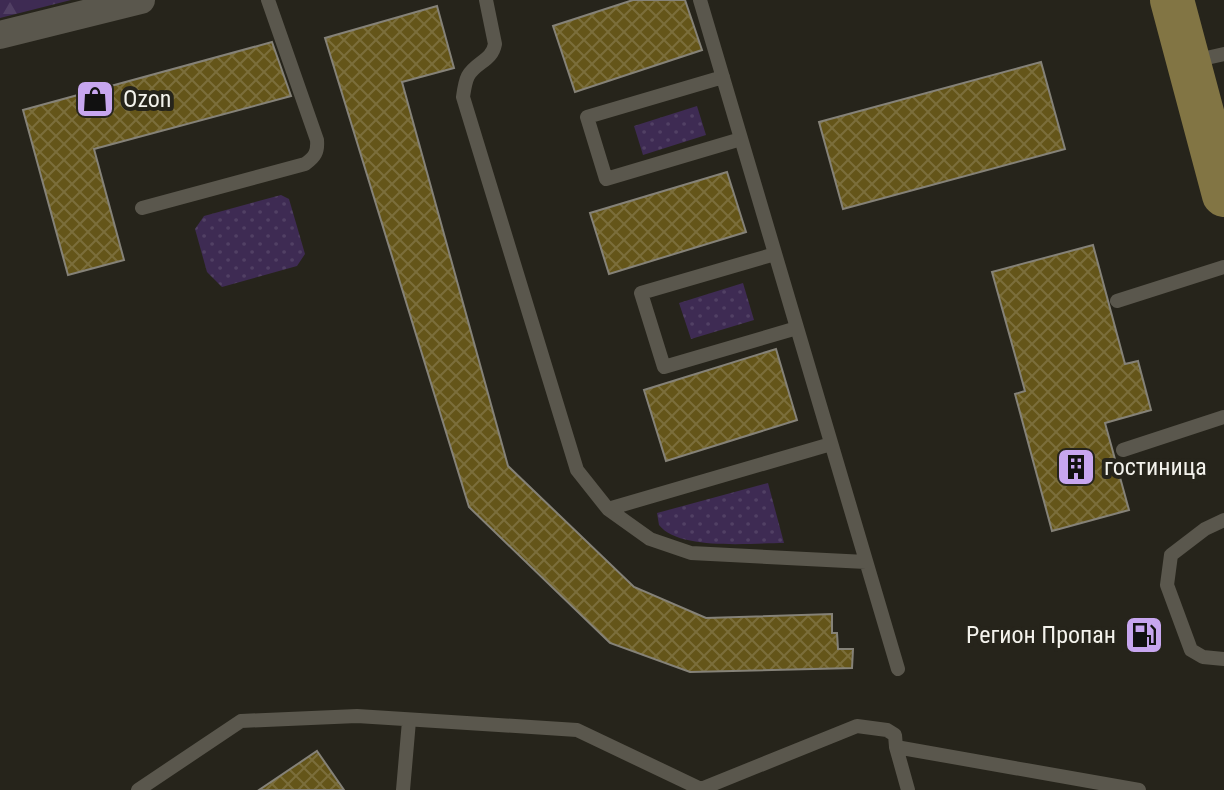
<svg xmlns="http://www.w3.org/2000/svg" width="1224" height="790" font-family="'Roboto Condensed',sans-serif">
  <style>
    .forest { fill: url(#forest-firs) }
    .park { fill: url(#park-dots) }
    .building { fill: url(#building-cross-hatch); stroke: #858278; stroke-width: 2 }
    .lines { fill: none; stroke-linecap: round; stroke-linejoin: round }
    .service { stroke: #5a574d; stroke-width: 14 }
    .minor { stroke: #5a574d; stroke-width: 28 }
    .primary { stroke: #827544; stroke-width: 44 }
    .labels { text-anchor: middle; stroke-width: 8; stroke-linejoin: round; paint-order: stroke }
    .poi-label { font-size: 24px; fill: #f3f2ec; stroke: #26241b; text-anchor: start }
  </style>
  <defs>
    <pattern id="forest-firs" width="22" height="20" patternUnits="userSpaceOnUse" patternTransform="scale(2)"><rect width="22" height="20" fill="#3e2b53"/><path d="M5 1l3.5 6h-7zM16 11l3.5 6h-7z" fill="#514064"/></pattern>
    <pattern id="park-dots" width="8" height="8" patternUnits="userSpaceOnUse" patternTransform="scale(2)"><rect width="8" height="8" fill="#3e2b53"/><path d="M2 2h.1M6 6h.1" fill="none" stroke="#514064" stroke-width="1.8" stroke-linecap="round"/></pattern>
    <pattern id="building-cross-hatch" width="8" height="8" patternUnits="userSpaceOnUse" patternTransform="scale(2)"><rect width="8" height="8" fill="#645519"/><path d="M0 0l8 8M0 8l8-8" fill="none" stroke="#7b6e3b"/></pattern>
  </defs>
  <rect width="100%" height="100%" fill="#26241b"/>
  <!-- forest -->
  <path class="forest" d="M 0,0 L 71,0 L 0,18 Z"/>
  <!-- park -->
  <path class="park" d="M 697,106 L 706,135 L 643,155 L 634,126 Z
    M 281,195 L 289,199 L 305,254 L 297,266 L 222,287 L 207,272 L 195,229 L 204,216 Z
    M 743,283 L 754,320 L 691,339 L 679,303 Z
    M 768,483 L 784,543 C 753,543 679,551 659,525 L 657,513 Z"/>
  <!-- building -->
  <path class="building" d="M 633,0 L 685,0 L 702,50 L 575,92 L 553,26 Z
    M 437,6 L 454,68 L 402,82 L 508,466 L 634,587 L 706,618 L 832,614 L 832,633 L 837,633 L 838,649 L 853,649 L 852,668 L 690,672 L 610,643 L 469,507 L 325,38 Z
    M 272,42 L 291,96 L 94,149 L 124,260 L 68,275 L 23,110 Z
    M 1041,62 L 1065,149 L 843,209 L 819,122 Z
    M 727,172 L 746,232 L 609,274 L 590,213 Z
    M 1093,245 L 1125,364 L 1138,361 L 1151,410 L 1105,423 L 1129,510 L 1052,531 L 1015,394 L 1025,391 L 992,272 Z
    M 776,349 L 797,420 L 666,461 L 644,390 Z
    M 317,751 L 344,790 L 259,790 Z"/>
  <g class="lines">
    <!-- service -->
    <path class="service" d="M 486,0 L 495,44 C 492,61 476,62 468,76 C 465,82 464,90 463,97 L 577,470 L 608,509 L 650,539 L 691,553 L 866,562
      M 700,0 L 898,669
      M 1193,61 L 1224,54
      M 723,77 L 587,117 L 606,179 L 741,139
      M 142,208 L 305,164 C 315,157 318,152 317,140 L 268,0
      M 775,254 L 641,293 L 664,367 L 797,328
      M 1117,301 L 1224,267
      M 1123,450 L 1224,417
      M 608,509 L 831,444
      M 1224,520 L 1205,529 L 1171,555 L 1167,585 L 1191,650 L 1203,657 L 1224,659
      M 138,790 L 241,721 L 357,716 L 577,730 L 701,789 L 857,726 L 887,730 L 895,735 L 896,747
      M 403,790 L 409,721
      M 908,790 L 896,747 L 1139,790"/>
    <!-- minor -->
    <path class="minor" d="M 0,35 L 141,0"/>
    <!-- primary -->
    <path class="primary" d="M 1172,0 L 1224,195"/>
  </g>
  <!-- icons -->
  <defs>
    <symbol id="shop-square" viewBox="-11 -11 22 22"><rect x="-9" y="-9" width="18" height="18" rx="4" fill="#c7a6ef" stroke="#26241b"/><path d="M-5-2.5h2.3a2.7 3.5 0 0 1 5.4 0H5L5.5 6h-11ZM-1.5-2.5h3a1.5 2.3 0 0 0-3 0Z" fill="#111"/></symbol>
    <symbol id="building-square" viewBox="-11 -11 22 22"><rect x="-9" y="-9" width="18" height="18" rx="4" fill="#c7a6ef" stroke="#26241b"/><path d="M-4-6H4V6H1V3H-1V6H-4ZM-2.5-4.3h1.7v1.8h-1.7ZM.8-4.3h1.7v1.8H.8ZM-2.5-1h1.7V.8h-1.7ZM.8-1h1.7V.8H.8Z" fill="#111"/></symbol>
    <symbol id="fuel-square" viewBox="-11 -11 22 22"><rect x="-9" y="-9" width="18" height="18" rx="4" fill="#c7a6ef" stroke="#26241b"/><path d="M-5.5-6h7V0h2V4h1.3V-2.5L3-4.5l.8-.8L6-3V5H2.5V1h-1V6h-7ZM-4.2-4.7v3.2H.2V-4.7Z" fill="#111"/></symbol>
  </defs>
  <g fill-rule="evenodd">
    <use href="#shop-square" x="73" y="77" width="44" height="44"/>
    <use href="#building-square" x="1054" y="445" width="44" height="44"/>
    <use href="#fuel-square" x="1122" y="613" width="44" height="44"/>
  </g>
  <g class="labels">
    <!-- poi labels -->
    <g class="poi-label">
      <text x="123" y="107">Ozon</text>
      <text x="1104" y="475">гостиница</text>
      <text x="1116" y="643" text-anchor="end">Регион Пропан</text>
    </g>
  </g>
</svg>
